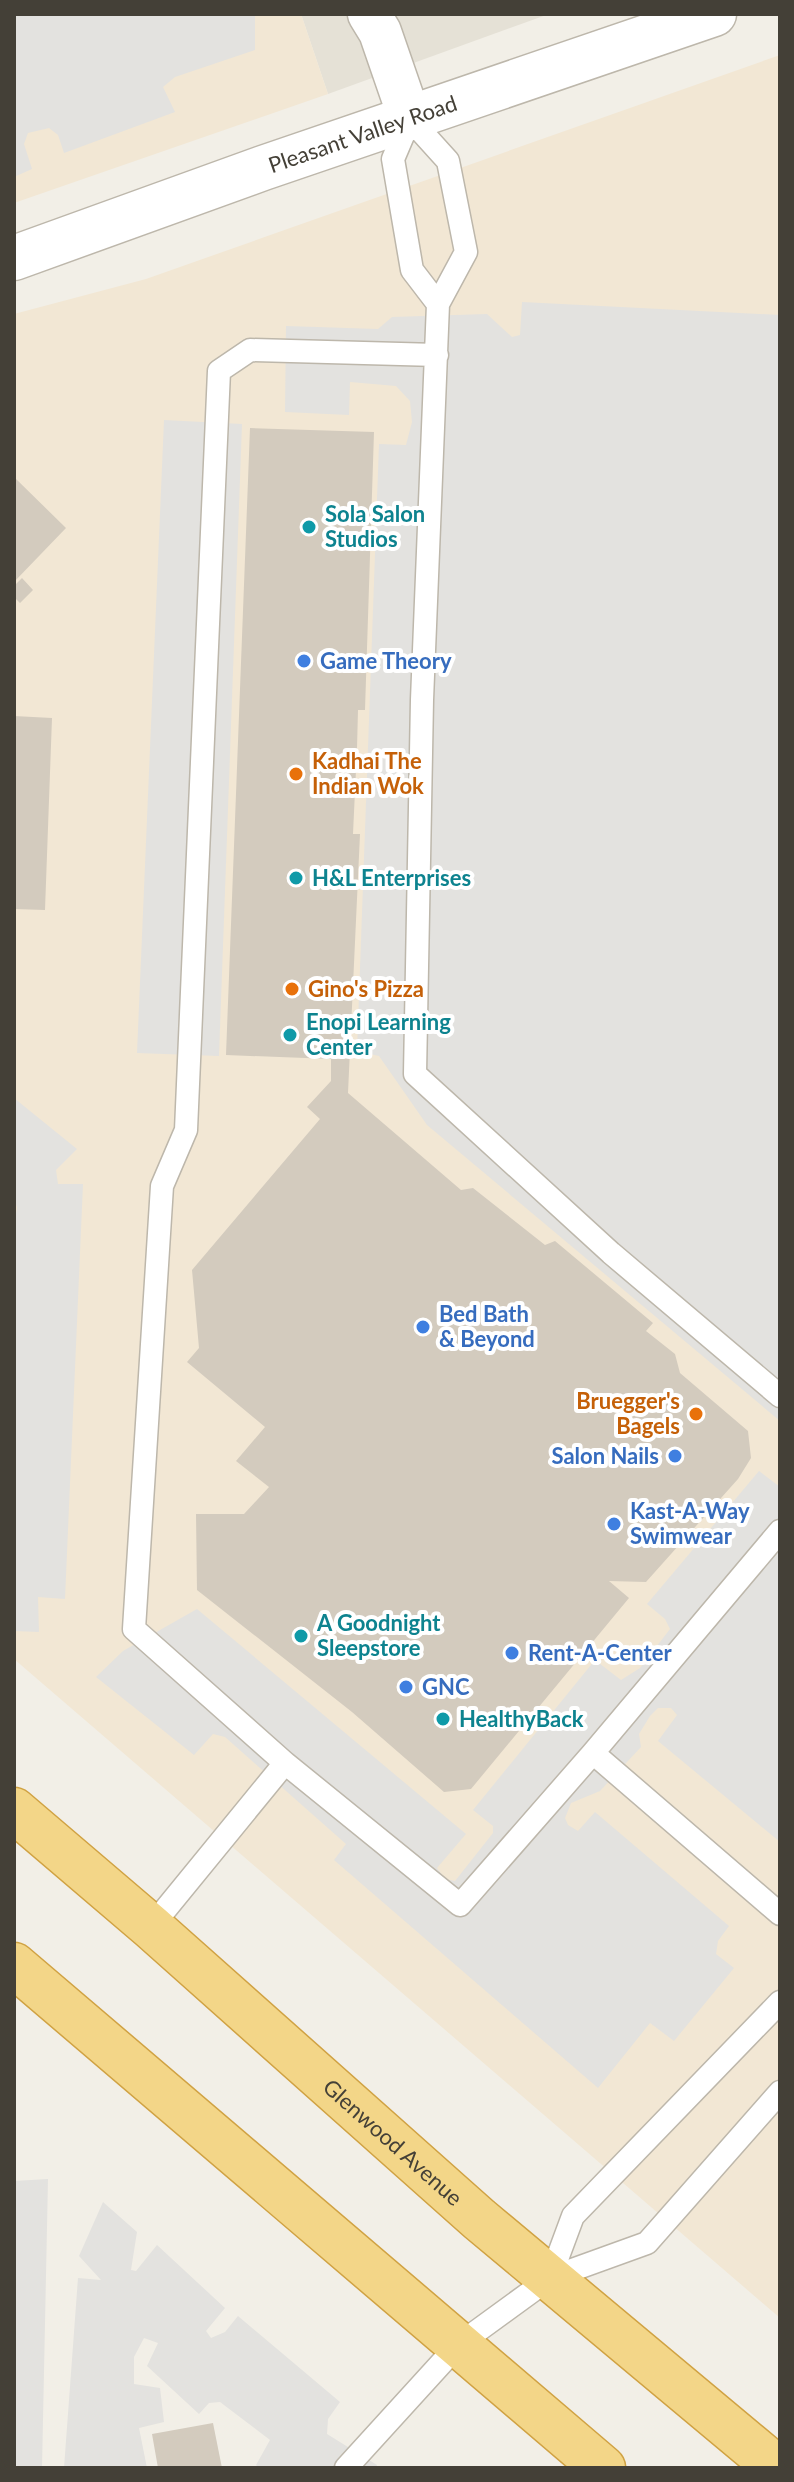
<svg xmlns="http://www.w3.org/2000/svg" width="794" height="2482" font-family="Lato,sans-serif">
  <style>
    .residential { fill: #e5e1d6 }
    .commercial { fill: #f2e7d4 }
    .parking { fill: #e3e2df }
    .building { fill: #d3cbbe }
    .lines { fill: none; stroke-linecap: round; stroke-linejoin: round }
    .service-casing { stroke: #bdb7ab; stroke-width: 25 }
    .minor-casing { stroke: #bdb7ab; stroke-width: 45 }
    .tertiary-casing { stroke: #bdb7ab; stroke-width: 47 }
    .trunk-casing { stroke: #d0a243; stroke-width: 47 }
    .service { stroke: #fff; stroke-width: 22 }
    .minor { stroke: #fff; stroke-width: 42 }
    .tertiary { stroke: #fff; stroke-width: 44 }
    .trunk { stroke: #f3d688; stroke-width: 44 }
    .culture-dot { fill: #0f9aa8; stroke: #fff; stroke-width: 3 }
    .shop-dot { fill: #3f7fe0; stroke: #fff; stroke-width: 3 }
    .food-dot { fill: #e8710a; stroke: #fff; stroke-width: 3 }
    .labels { text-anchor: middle; stroke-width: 8; stroke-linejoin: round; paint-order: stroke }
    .street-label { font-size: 22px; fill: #444037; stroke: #fff }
    .culture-label { font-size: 22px; font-weight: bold; fill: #0d838f; stroke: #fff; text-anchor: start }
    .shop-label { font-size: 22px; font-weight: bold; fill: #366cbe; stroke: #fff; text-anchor: start }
    .food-label { font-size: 22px; font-weight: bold; fill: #c56008; stroke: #fff; text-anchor: start }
  </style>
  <rect width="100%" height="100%" fill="#f2efe7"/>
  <!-- residential -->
  <path class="residential" d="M 301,14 L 549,14 L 328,94 Z"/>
  <!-- commercial -->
  <path class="commercial" d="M 14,14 L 301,14 L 328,94 L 14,203 Z
    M 780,55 L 780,2318 L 14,1659 L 14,314 L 146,279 Z"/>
  <!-- parking -->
  <path class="parking" d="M 14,14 L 255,14 L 255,50 L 175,77 L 163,87 L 175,112 L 64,153 L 58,135 L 49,128 L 28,133 L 24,144 L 32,169 L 14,177 Z
    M 522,302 L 780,315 L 780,1421 L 427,1125 L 379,1056 L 357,1051 L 379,444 L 406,445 L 412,422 L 410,401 L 396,386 L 350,382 L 349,415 L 285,412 L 286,326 L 378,329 L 392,317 L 487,314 L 512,337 L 520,335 Z
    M 164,420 L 242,424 L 219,1056 L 137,1053 Z
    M 14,1098 L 77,1149 L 56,1170 L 58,1184 L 83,1184 L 65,1599 L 38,1597 L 39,1632 L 14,1631 L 14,1222 L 17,1208 L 14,1197 Z
    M 759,1471 L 780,1487 L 780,1842 L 658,1741 L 677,1715 L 671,1708 L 658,1708 L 650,1716 L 639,1734 L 641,1747 L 600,1791 L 571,1803 L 565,1818 L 568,1825 L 578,1831 L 595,1812 L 729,1926 L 718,1941 L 716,1954 L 734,1968 L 674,2041 L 650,2023 L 598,2088 L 334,1860 L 346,1844 L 225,1737 L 213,1734 L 194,1755 L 96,1677 L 123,1651 L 197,1609 L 466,1834 L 437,1868 L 445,1879 L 455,1881 L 493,1833 L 493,1826 L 473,1810 L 595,1660 L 621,1680 L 640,1668 L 670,1629 L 665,1619 L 647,1604 Z
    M 48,2179 L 42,2468 L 14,2468 L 14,2181 Z
    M 103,2202 L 137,2232 L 131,2270 L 136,2271 L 157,2245 L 225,2308 L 206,2331 L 211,2338 L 225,2332 L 238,2316 L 340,2402 L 328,2419 L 327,2434 L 377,2465 L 376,2468 L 259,2468 L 256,2465 L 270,2440 L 220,2402 L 209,2403 L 199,2414 L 147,2366 L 158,2343 L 144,2338 L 134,2357 L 134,2384 L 160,2388 L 164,2422 L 139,2428 L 147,2468 L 64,2468 L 78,2278 L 101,2280 L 79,2256 Z"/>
  <!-- building -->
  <path class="building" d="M 250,428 L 374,432 L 365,710 L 358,710 L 357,748 L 353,834 L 360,834 L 348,1093 L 461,1190 L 473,1188 L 545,1245 L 555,1241 L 653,1323 L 646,1331 L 675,1354 L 680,1373 L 748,1431 L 751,1458 L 738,1479 L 646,1582 L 609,1581 L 629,1598 L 471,1789 L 444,1792 L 352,1712 L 197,1590 L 196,1514 L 244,1514 L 269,1487 L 236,1461 L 265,1427 L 187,1362 L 199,1348 L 192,1270 L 320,1119 L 307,1107 L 331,1081 L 331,1059 L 226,1055 Z
    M 14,477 L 66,528 L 14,582 Z
    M 22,578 L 33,590 L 20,603 L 14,597 L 14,586 Z
    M 14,716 L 52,718 L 45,910 L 14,909 Z
    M 213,2423 L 222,2468 L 158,2468 L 152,2434 Z"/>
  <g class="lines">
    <defs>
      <path id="service" d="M 438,304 L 412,270 L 393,159 L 410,119 L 448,161 L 466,252 L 438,304 L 422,700 L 415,1074 L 611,1253 L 780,1396
        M 593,1753 L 780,1914
        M 285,1763 L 134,1629 L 162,1186 L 186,1130 L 219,371 L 250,350 L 437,355
        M 151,1927 L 285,1763 L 460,1905 L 593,1753 L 780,1531
        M 550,2278 L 573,2216 L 780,2002
        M 346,2468 L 458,2345 L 550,2278 L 647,2243 L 780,2092"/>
      <path id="minor" d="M 369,14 L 380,32 L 410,119"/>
      <g id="tertiary">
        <path id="s1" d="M 14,258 L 263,168 L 714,14"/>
      </g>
      <g id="trunk">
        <path id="s2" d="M 14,1810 L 151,1927 L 479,2219 L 777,2468"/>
        <path d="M 14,1965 L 603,2468"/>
      </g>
    </defs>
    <!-- service casing -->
    <use href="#service" class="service-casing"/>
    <!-- minor casing -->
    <use href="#minor" class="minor-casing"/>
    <!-- tertiary casing -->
    <use href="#tertiary" class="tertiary-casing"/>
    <!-- trunk casing -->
    <use href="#trunk" class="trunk-casing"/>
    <!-- service -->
    <use href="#service" class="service"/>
    <!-- minor -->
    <use href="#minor" class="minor"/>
    <!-- tertiary -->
    <use href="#tertiary" class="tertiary"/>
    <!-- trunk -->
    <use href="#trunk" class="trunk"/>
  </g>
  <!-- markers -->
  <g class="culture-dot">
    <circle cx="309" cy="527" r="8"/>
    <circle cx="296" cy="878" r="8"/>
    <circle cx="290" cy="1035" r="8"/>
    <circle cx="301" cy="1636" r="8"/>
    <circle cx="443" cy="1719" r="8"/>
  </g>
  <g class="shop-dot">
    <circle cx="304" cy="661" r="8"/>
    <circle cx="423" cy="1327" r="8"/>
    <circle cx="675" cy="1456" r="8"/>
    <circle cx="614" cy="1524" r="8"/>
    <circle cx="512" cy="1653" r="8"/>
    <circle cx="406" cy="1687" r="8"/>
  </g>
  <g class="food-dot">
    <circle cx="296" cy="774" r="8"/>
    <circle cx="292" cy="989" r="8"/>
    <circle cx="696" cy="1414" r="8"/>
  </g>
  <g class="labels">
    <!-- street labels -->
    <g class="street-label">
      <text dy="8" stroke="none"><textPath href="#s1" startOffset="370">Pleasant Valley Road</textPath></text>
      <text dy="8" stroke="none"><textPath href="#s2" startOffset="504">Glenwood Avenue</textPath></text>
    </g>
    <!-- culture labels -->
    <g class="culture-label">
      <text x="325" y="522">Sola Salon<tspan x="325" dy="25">Studios</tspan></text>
      <text x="312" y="886">H&amp;L Enterprises</text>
      <text x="306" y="1030">Enopi Learning<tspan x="306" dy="25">Center</tspan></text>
      <text x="317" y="1631">A Goodnight<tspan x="317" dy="25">Sleepstore</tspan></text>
      <text x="459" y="1727">HealthyBack</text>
    </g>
    <!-- shop labels -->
    <g class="shop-label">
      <text x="320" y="669">Game Theory</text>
      <text x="439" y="1322">Bed Bath<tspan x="439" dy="25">&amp; Beyond</tspan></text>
      <text x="659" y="1464" text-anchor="end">Salon Nails</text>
      <text x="630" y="1519">Kast-A-Way<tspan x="630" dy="25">Swimwear</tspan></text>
      <text x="528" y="1661">Rent-A-Center</text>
      <text x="422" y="1695">GNC</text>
    </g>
    <!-- food labels -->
    <g class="food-label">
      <text x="312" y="769">Kadhai The<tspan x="312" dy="25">Indian Wok</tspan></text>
      <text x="308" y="997">Gino's Pizza</text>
      <text x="680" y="1409" text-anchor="end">Bruegger's<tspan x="680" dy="25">Bagels</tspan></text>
    </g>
  </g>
  <!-- border -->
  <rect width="794" height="2482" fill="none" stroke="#444037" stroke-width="32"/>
</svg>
